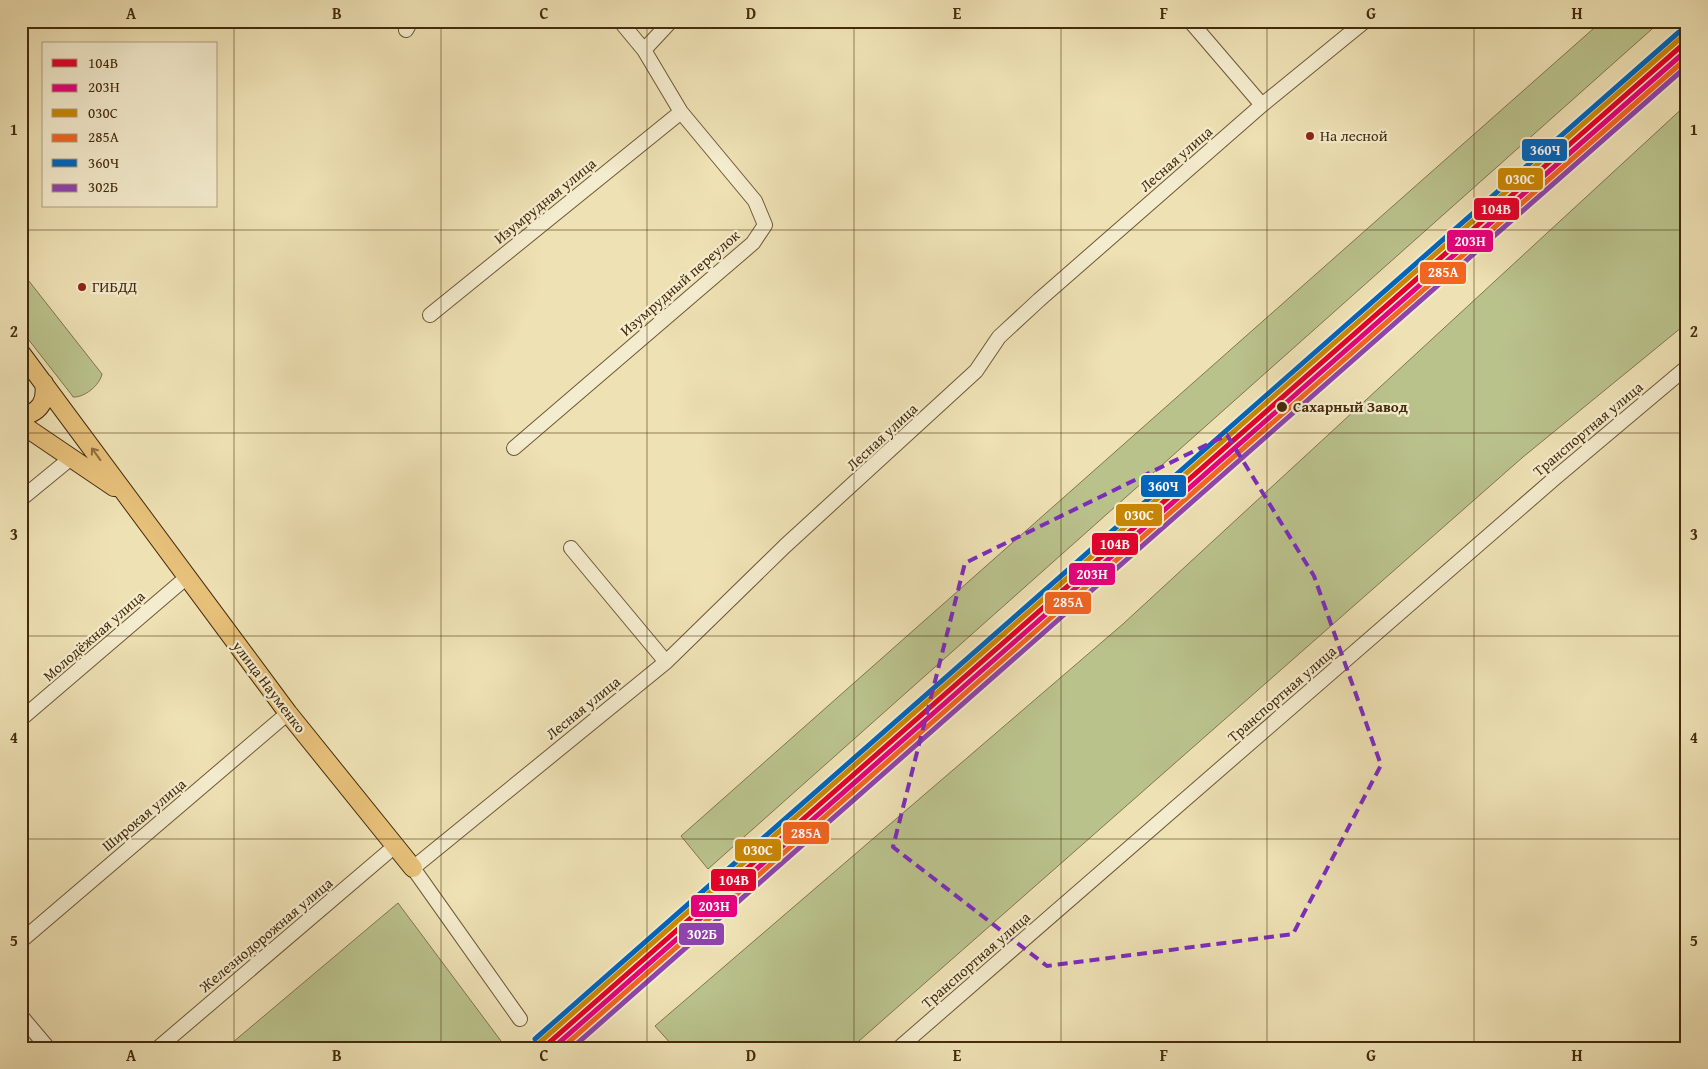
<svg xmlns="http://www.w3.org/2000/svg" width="1708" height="1069" font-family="'Gentium Book Plus',serif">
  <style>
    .green { fill: #bac28c; stroke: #80764c }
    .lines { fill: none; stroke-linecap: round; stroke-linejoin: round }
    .minor-casing { stroke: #6f5835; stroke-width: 16 }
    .major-casing { stroke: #452b0b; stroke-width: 20 }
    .minor { stroke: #f4ecce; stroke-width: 14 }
    .major { stroke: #e7c07a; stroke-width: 18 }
    .rail-1-casing { stroke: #f4ecce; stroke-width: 9 }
    .rail-2-casing { stroke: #f4ecce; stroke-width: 9 }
    .rail-3-casing { stroke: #f4ecce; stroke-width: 9 }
    .rail-4-casing { stroke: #f4ecce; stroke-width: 9 }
    .rail-5-casing { stroke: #f4ecce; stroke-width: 9 }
    .rail-6-casing { stroke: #f4ecce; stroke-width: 9 }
    .rail-1 { stroke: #e4002b; stroke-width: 5 }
    .rail-2 { stroke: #e5007d; stroke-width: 5 }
    .rail-3 { stroke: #ca8703; stroke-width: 5 }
    .rail-4 { stroke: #f26522; stroke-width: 5 }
    .rail-5 { stroke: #0065bd; stroke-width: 5 }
    .rail-6 { stroke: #8e44ad; stroke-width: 5 }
    .oneway { stroke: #8e6e3d }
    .marked { fill: none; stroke: #7b2cbf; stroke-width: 4; stroke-dasharray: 10 6; stroke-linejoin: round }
    .grid { fill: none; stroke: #452b0b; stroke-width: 1; stroke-opacity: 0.55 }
    .poi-dot { fill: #8f2418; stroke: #f4ecce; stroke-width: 2 }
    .stop-dot { fill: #452b0b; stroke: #f4ecce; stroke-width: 2 }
    .labels { text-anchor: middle; stroke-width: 4.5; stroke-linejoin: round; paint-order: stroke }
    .poi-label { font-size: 15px; fill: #452b0b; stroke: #f4ecce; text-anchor: start }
    .street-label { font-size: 15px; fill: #452b0b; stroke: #f4ecce }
    .stop-label { font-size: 15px; font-weight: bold; fill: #452b0b; stroke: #f4ecce; text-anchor: start }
    .line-badge { stroke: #f4ecce; stroke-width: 2 }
    .badge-label { font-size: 14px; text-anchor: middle; font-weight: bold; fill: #fff }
    .neatline { fill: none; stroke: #452b0b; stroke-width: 2 }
    .grid-label { font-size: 16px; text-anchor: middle; font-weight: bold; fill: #452b0b }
  </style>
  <rect width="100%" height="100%" fill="#eee1b4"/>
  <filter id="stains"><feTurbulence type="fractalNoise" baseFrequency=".004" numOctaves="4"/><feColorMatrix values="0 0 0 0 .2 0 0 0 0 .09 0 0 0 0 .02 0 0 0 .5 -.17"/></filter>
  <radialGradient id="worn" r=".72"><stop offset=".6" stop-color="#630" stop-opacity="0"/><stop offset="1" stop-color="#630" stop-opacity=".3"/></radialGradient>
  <!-- green -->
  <path class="green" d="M 1602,21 L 1661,21 L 708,869 L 681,836 Z
    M 1687,104 L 1687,323 L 1523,457 L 851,1048 L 669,1048 L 672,1045 L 655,1026 L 1123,624 Z
    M 21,271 L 102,374 C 100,385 84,398 73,397 L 71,394 L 21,330 Z
    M 398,903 L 501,1041 L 493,1048 L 226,1048 Z"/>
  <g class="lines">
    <defs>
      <path id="minor" d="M 1190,21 L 1262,105
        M 406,30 L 411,21
        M 644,50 L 671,21
        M 430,315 L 681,112
        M 514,448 L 753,243 L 765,225 L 755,201 L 681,112 L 644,50 L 620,21
        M 21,499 L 71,458
        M 571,548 L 666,662
        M 21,719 L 187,577
        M 21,941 L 288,713
        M 21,1016 L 48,1048
        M 520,1019 L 413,868 L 666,662 L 785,546 L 976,371 L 999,337 L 1039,300 L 1262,105 L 1365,21
        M 158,1048 L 395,846
        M 899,1048 L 1555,478 L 1687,367"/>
      <path id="major" d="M 21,353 L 288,713 L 413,868
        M 21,417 C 40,412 47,402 44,383
        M 21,424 L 114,487"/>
    </defs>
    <!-- minor casing -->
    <use href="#minor" class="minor-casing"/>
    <!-- major casing -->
    <use href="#major" class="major-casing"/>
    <!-- minor -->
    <use href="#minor" class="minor"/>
    <!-- major -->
    <use href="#major" class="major"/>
    <defs>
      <path id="rail-1" d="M 543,1048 L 1687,41"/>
      <path id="rail-2" d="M 553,1048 L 1687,50"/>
      <path id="rail-3" d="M 539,1043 L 1683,36"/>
      <path id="rail-4" d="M 562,1048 L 1687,58"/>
      <path id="rail-5" d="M 535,1039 L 1679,32"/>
      <path id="rail-6" d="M 572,1048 L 1687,66"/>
    </defs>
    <!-- rail-1 casing -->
    <use href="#rail-1" class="rail-1-casing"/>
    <!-- rail-2 casing -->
    <use href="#rail-2" class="rail-2-casing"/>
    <!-- rail-3 casing -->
    <use href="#rail-3" class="rail-3-casing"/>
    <!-- rail-4 casing -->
    <use href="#rail-4" class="rail-4-casing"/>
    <!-- rail-5 casing -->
    <use href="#rail-5" class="rail-5-casing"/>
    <!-- rail-6 casing -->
    <use href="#rail-6" class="rail-6-casing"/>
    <!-- rail-1 -->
    <use href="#rail-1" class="rail-1"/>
    <!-- rail-2 -->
    <use href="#rail-2" class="rail-2"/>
    <!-- rail-3 -->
    <use href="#rail-3" class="rail-3"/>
    <!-- rail-4 -->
    <use href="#rail-4" class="rail-4"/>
    <!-- rail-5 -->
    <use href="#rail-5" class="rail-5"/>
    <!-- rail-6 -->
    <use href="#rail-6" class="rail-6"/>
  </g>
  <!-- one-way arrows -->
  <defs><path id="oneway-shaft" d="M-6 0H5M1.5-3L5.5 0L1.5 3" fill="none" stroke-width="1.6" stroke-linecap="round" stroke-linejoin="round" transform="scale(1.25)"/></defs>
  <use class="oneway" href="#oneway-shaft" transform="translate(96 454) rotate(-126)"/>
  <!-- marked area -->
  <path class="marked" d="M 1227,435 L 1314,576 L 1381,765 L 1293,934 L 1047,966 L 893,847 L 965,563 Z"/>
  <!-- grid -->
  <path class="grid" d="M 234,21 L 234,1048M 441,21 L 441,1048M 647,21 L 647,1048M 854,21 L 854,1048M 1061,21 L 1061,1048M 1267,21 L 1267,1048M 1474,21 L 1474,1048M 21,230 L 1687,230M 21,433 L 1687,433M 21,636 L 1687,636M 21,839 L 1687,839"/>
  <!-- markers -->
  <g class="poi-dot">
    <circle cx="1310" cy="136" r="5"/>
    <circle cx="82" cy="287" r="5"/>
  </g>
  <circle class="stop-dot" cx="1282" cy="407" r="6"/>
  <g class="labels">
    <!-- poi labels -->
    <g class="poi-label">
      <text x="1320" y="141">На лесной</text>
      <text x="92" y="292">ГИБДД</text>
    </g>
    <!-- street labels -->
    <g class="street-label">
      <text transform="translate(1176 159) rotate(-41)" y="5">Лесная улица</text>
      <text transform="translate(545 201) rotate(-39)" y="5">Изумрудная улица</text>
      <text transform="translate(680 283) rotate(-41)" y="5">Изумрудный переулок</text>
      <text transform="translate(1588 429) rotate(-40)" y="5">Транспортная улица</text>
      <text transform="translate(882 437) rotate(-43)" y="5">Лесная улица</text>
      <text transform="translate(94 636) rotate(-41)" y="5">Молодёжная улица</text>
      <text transform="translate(269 687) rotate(53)" y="5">улица Науменко</text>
      <text transform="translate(1282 694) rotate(-41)" y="5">Транспортная улица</text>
      <text transform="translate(583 708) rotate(-39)" y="5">Лесная улица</text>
      <text transform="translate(144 815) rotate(-40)" y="5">Широкая улица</text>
      <text transform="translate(266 935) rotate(-40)" y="5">Железнодорожная улица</text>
      <text transform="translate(976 960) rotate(-41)" y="5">Транспортная улица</text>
    </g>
    <!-- stop labels -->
    <g class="stop-label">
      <text x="1293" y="412">Сахарный Завод</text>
    </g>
  </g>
  <g class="line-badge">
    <rect x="1521" y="138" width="47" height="24" rx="5" fill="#0065bd"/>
    <rect x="1497" y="167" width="47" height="24" rx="5" fill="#ca8703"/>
    <rect x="1473" y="197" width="47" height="24" rx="5" fill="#e4002b"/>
    <rect x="1446" y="229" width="48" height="24" rx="5" fill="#e5007d"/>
    <rect x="1419" y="261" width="48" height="24" rx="5" fill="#f26522"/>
    <rect x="1140" y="474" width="47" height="24" rx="5" fill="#0065bd"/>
    <rect x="1115" y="503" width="48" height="24" rx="5" fill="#ca8703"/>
    <rect x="1091" y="532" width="48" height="24" rx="5" fill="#e4002b"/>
    <rect x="1068" y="562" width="48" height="24" rx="5" fill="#e5007d"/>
    <rect x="1044" y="591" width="48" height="24" rx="5" fill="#f26522"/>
    <rect x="782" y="821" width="48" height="24" rx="5" fill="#f26522"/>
    <rect x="734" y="838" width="48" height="24" rx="5" fill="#ca8703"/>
    <rect x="710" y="868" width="47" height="24" rx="5" fill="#e4002b"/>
    <rect x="690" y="894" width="48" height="24" rx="5" fill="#e5007d"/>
    <rect x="678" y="922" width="47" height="24" rx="5" fill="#8e44ad"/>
  </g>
  <g class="badge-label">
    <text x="1545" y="155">360Ч</text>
    <text x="1520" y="184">030C</text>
    <text x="1496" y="214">104В</text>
    <text x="1470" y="246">203Н</text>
    <text x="1443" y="277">285А</text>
    <text x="1163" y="491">360Ч</text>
    <text x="1139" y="520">030C</text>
    <text x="1115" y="549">104В</text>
    <text x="1092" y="579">203Н</text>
    <text x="1068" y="607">285А</text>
    <text x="806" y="838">285А</text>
    <text x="758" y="855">030C</text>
    <text x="734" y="885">104В</text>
    <text x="714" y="911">203Н</text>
    <text x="702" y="939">302Б</text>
  </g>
  <!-- margin -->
  <rect width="1708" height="1069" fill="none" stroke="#eee1b4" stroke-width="55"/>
  <!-- legend -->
  <rect x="42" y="42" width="175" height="165" fill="#f4ecce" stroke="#ae9f80"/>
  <rect x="52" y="59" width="25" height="8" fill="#e4002b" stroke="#ae9f80"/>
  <text x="88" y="68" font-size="15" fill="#452b0b">104В</text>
  <rect x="52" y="84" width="25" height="8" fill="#e5007d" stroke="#ae9f80"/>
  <text x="88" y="92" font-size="15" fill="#452b0b">203Н</text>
  <rect x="52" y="109" width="25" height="8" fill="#ca8703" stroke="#ae9f80"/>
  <text x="88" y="118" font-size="15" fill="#452b0b">030C</text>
  <rect x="52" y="134" width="25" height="8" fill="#f26522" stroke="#ae9f80"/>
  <text x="88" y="142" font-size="15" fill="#452b0b">285А</text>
  <rect x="52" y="159" width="25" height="8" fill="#0065bd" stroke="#ae9f80"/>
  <text x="88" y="168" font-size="15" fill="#452b0b">360Ч</text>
  <rect x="52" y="184" width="25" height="8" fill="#8e44ad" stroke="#ae9f80"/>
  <text x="88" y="192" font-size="15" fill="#452b0b">302Б</text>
  <rect x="28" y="28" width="1652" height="1014" class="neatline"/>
  <g class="grid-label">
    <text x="131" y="19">A</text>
    <text x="337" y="19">B</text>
    <text x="544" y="19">C</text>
    <text x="751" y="19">D</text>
    <text x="957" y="19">E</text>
    <text x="1164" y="19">F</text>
    <text x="1371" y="19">G</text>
    <text x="1577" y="19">H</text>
    <text x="14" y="135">1</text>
    <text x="1694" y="135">1</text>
    <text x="14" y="337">2</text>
    <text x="1694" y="337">2</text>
    <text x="14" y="540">3</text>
    <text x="1694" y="540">3</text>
    <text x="14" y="743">4</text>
    <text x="1694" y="743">4</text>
    <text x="14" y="946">5</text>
    <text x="1694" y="946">5</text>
    <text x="131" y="1061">A</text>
    <text x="337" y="1061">B</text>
    <text x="544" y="1061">C</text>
    <text x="751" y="1061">D</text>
    <text x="957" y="1061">E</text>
    <text x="1164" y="1061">F</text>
    <text x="1371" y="1061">G</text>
    <text x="1577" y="1061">H</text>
  </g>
  <rect width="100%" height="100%" filter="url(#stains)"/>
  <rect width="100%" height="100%" fill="url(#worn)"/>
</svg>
